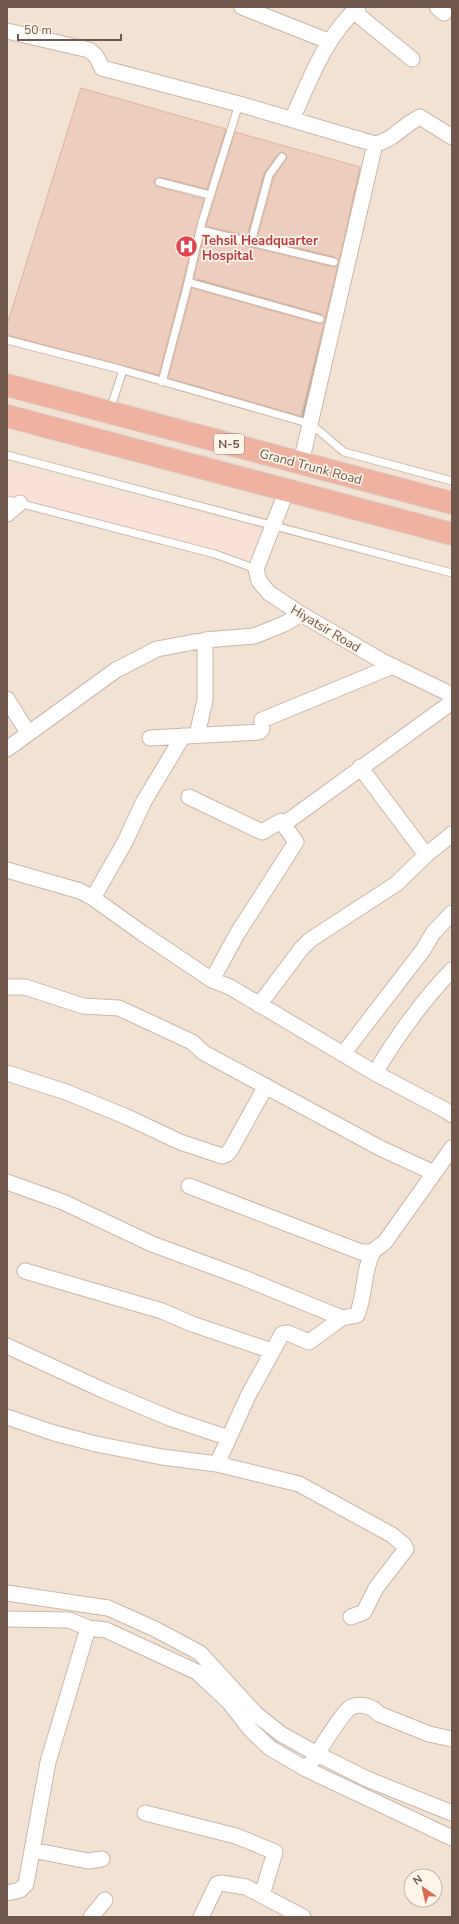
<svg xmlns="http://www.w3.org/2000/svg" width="459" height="1924" font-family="'Nunito Sans',sans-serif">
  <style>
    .residential { fill: #f1e2d3; fill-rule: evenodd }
    .commercial { fill: #f9e1d8 }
    .building { fill: #edcebe; stroke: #deb5a0; filter: url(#shadow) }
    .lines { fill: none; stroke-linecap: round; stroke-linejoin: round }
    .lane-casing { stroke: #cab8ab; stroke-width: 9 }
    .street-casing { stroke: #cab8ab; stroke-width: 17 }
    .highway-casing { stroke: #d7d0cd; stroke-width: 24 }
    .lane { stroke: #fff; stroke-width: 7 }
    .street { stroke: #fff; stroke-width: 15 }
    .highway { stroke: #efb1a0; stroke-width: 22 }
    .labels { text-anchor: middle; stroke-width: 3.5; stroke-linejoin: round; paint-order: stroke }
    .shield { fill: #fdf5e9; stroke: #9a867b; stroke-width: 1 }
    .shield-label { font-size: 12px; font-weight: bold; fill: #70574c }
    .health-label { font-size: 13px; font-weight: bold; fill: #be3a42; stroke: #fdf5e9; text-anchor: start }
    .street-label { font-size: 13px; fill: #70574c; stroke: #fdf5e9 }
  </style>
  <defs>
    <filter id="shadow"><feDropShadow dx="3.5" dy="3.5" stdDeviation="0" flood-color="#0004"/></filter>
  </defs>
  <rect width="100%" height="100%" fill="#faf0e4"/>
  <!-- residential -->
  <path class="residential" d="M 7,7 L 452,7 L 452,1917 L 7,1917 ZM 411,1876 L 435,1876 L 435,1900 L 411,1900 Z"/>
  <!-- commercial -->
  <path class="commercial" d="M 7,466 L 261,529 L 251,561 L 7,496 Z"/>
  <!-- building -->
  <path class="building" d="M 81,88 L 226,129 L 207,189 L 160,177 L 154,180 L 154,184 L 158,187 L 204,199 L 159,375 L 7,335 L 7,325 Z
    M 235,132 L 360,167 L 339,261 L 335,257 L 257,238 L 274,177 L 287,158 L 286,155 L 283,152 L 278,154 L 264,173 L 247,236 L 206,226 Z
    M 204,236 L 333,267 L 338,265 L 324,323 L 301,416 L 168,378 L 192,288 L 319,324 L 323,323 L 325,320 L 321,314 L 194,278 Z"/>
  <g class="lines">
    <defs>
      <path id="lane" d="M 159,182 L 210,195
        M 200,230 L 334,262
        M 251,242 L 269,175 L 282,157
        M 188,282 L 320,319
        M 7,340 L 123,370 L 311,424 L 344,452 L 452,481
        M 162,382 L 186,291 L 202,222 L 239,104
        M 110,410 L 123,370
        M 7,455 L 452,573
        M 7,500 L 215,554 L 256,569"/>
      <path id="street" d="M 242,7 L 328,41
        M 437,7 L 444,13
        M 353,11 L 412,59
        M 7,31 L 89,50 L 96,56 L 102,68 L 239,104 L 375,144 L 301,463
        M 292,119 C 311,78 324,39 358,7
        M 375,144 C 394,140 403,125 420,117 L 452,137
        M 287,490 L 256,569 L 259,581 L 269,593 L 301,614 L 382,661 L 452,695
        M 7,514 L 20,503
        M 7,699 L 28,733
        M 197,735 L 205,700 L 205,640
        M 150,738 L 259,732 L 262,729 L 262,720 L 393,666
        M 7,749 L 116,670 L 157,649 L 205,640 L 254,636 L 284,624 L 301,614
        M 360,767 L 426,855
        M 189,797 L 262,832 L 281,821 L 296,842 L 237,934 L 212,980
        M 284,824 L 452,702
        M 7,870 L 80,891 L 93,898 L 142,933 L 212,980 L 230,987 L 375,1073 L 445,1110 L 452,1115
        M 93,898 L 125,842 L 143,803 L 183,736
        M 7,987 L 25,987 L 83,1006 L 119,1008 L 192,1042 L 204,1053 L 380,1148 L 434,1173
        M 259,1005 L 301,949 L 310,940 L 396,884 L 426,855 L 452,834
        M 343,1054 L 423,950 L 433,933 L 452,913
        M 7,1073 L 66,1092 L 127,1117 L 180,1142 L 222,1156 L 227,1154 L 231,1149 L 266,1086
        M 375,1073 C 397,1036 422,1001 452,970
        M 7,1182 L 63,1202 L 152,1244 L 244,1278 L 342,1318 L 357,1315 C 365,1297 363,1269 373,1252 C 376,1248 382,1245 385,1242 L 452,1148
        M 189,1186 L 361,1252 L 373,1252
        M 25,1271 L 162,1311 L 192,1324 L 272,1351
        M 7,1346 L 105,1391 L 172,1419 L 229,1438
        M 7,1417 L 54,1433 L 96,1444 L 162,1457 L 217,1464 L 299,1484 L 392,1535 L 404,1545 L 406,1549 L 376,1588 L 364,1612 L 351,1617
        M 217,1464 L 248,1396 L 282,1334 L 288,1333 L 309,1342 L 342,1318
        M 7,1593 L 108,1608 L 155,1629 L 200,1653 L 256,1714 L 281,1734 L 317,1754 L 367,1779 L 452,1813
        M 7,1619 L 69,1620 L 88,1628 L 106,1630 L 197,1672 L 229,1702 L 250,1729 L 270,1748 L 306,1769 L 452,1838
        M 311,1762 C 319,1752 343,1711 351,1707 C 361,1703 372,1706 379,1714 L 429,1734 L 452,1739
        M 145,1813 L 236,1836 L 275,1852 L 262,1895
        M 32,1850 L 88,1861 L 102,1859
        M 7,1893 L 20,1890 L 26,1884 L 48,1762 L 88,1628
        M 91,1917 L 105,1900
        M 201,1917 L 217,1884 L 221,1883 L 246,1887 L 303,1917"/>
      <path id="highway" d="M 7,385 L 452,503
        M 7,416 L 452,534"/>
    </defs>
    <!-- lane casing -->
    <use href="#lane" class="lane-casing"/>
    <!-- street casing -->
    <use href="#street" class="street-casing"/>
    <!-- highway casing -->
    <use href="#highway" class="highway-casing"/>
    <!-- lane -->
    <use href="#lane" class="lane"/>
    <!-- street -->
    <use href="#street" class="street"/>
    <!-- highway -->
    <use href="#highway" class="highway"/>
  </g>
  <!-- icons -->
  <defs>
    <symbol id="hospital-disc" viewBox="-11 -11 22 22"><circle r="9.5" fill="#e0444e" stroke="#fdf5e9"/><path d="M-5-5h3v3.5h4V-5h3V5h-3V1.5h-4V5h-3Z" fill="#fff"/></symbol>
  </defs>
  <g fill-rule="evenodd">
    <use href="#hospital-disc" x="174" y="234" width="25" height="25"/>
  </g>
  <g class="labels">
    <!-- shield labels -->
    <rect class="shield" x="214" y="434" width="30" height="20" rx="3"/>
    <g class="shield-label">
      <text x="229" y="448">N-5</text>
    </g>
    <!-- health labels -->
    <g class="health-label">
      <text x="202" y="245">Tehsil Headquarter<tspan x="202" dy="15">Hospital</tspan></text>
    </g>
    <!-- street labels -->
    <g class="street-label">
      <text transform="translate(311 466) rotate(15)" y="5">Grand Trunk Road</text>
      <text transform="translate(326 628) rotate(31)" y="5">Hiyatsir Road</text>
    </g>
  </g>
  <!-- border -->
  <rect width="459" height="1924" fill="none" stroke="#70574c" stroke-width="16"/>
  <!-- north arrow -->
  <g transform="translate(423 1888) rotate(326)"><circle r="19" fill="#fdf5e9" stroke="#c5b6aa"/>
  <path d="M0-3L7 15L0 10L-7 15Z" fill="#da6b53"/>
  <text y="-6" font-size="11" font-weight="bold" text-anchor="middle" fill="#70574c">N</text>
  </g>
  <!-- scale -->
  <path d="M18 34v6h103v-6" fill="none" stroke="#70574c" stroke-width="2"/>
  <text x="24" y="34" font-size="12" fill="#70574c" stroke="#fdf5e9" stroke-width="3" paint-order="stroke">50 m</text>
</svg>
